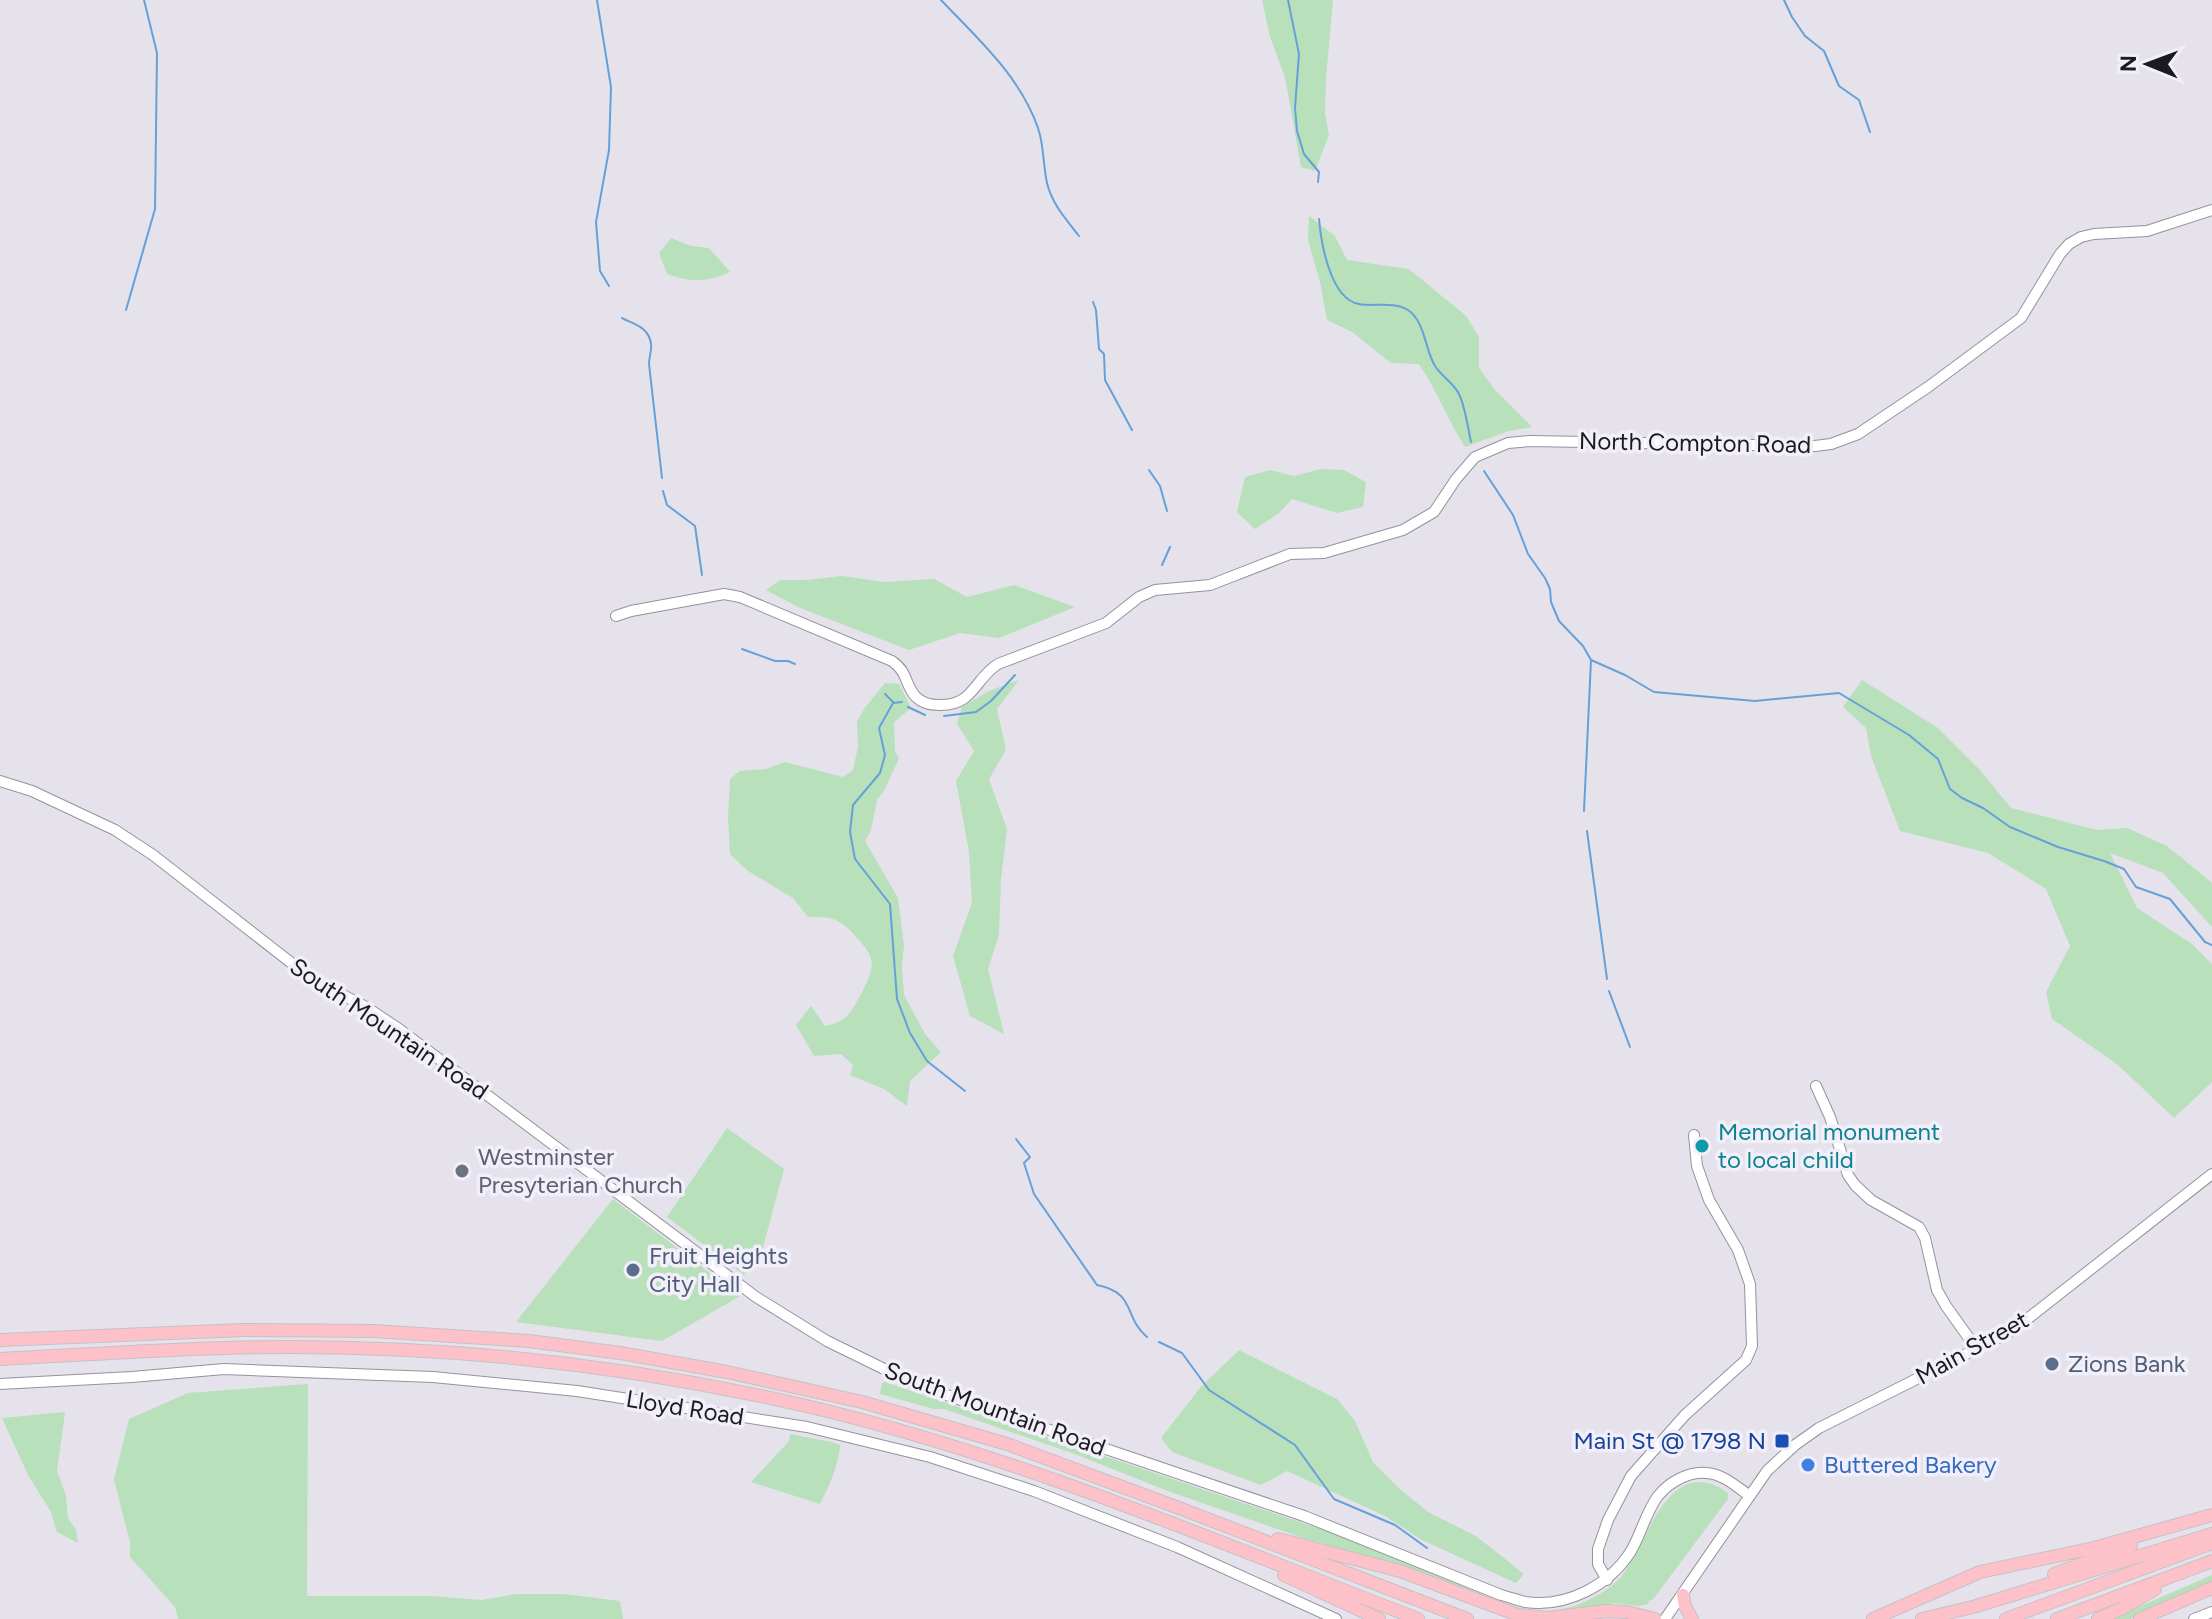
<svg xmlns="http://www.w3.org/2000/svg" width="2212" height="1619" font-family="Figtree,sans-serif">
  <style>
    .green { fill: #b7e0bb }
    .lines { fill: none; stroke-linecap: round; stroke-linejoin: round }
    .stream { stroke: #66a0d9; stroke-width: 2 }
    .secondary-casing { stroke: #95929c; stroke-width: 12 }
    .highway-casing { stroke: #c4c3c4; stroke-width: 14 }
    .secondary { stroke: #fff; stroke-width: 10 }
    .highway { stroke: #fdc2c9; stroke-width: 12 }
    .culture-dot { fill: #0f9aa8; stroke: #f2effa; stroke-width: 3 }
    .worship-dot { fill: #6b7280; stroke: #f2effa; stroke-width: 3 }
    .service-dot { fill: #5c6f8a; stroke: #f2effa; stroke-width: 3 }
    .transit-dot { fill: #1a4fb4; stroke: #f2effa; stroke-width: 3 }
    .shop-dot { fill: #3f7fe0; stroke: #f2effa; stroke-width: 3 }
    .labels { text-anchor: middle; stroke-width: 7; stroke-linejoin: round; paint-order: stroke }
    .street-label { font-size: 24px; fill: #1b1a1e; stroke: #f2effa }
    .culture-label { font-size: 24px; fill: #0d838f; stroke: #f2effa; text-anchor: start }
    .worship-label { font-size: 24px; fill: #5b616d; stroke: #f2effa; text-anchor: start }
    .service-label { font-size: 24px; fill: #4e5e75; stroke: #f2effa; text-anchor: start }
    .transit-label { font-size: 24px; fill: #164399; stroke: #f2effa; text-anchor: end }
    .shop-label { font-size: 24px; fill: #366cbe; stroke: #f2effa; text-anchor: start }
  </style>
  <rect width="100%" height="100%" fill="#e5e2ec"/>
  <!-- green -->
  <path class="green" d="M 1262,0 L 1333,0 L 1326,78 L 1325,113 L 1329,135 L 1315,171 L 1301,167 L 1285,77 L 1270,37 Z
    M 1309,216 L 1335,236 L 1347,260 L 1409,269 L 1466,316 L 1479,337 L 1479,368 L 1495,390 L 1532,427 L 1509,431 L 1465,447 C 1448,420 1437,391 1419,364 L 1391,363 L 1352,332 L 1327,320 L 1320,282 L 1308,240 Z
    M 671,238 L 691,246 L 709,248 L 730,272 C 706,283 691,282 667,274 L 659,253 Z
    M 1321,469 L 1344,470 L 1366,482 L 1363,507 L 1337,513 L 1292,499 L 1279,513 L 1255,529 L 1237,512 L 1245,477 L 1270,470 L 1294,476 Z
    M 842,576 L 885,582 L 934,579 L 967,597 L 1014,585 L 1075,607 L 999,638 L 960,633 L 909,650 L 800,608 L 766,590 L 780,580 L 807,580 Z
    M 1019,680 L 997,709 L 1006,750 L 989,779 L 1007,829 L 1001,879 L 999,935 L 988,969 L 1004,1034 L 970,1016 L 953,956 L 972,903 L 969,852 L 956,781 L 974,751 L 957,724 L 962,707 L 989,691 Z
    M 1862,680 L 1938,728 L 1979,769 L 2011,808 L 2097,830 L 2127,828 L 2167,846 L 2212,883 L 2212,927 L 2163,873 L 2110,853 L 2137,908 L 2192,944 L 2212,964 L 2212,1082 L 2174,1118 L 2117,1064 L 2052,1019 L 2046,992 L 2070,946 L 2046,889 L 1988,853 L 1900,831 L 1871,756 L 1866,728 L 1843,707 Z
    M 885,683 L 899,684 L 911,708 L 894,722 L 895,752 L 899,758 L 885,789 L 877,800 L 871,830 L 865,841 L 898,898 L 904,945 L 902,965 L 904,995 L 925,1034 L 941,1052 L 910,1081 L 907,1106 L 884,1089 L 850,1075 L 853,1065 L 841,1054 L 814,1056 L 796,1025 L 811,1006 L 825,1026 C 846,1023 852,1011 861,994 C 874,968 878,960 857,938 C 840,918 833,917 808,917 L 793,898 L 748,871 L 730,854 L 728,818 L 730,779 L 740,771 L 766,769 L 785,762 L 843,777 L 853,770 L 858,747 L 857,722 L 864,709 Z
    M 727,1128 L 784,1169 L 762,1251 L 744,1275 L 667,1217 Z
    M 613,1199 L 740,1296 L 662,1341 L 516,1322 Z
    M 1239,1350 L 1337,1399 L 1355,1421 L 1373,1462 L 1402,1491 L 1428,1512 L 1476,1536 L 1524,1574 L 1516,1583 L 1422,1540 L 1385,1516 L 1287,1471 L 1261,1485 L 1172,1452 L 1161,1438 L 1200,1388 Z
    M 885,1382 L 1338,1535 C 1376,1550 1414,1565 1452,1581 C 1477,1592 1504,1607 1532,1610 C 1550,1613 1569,1609 1586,1601 C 1598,1596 1612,1587 1621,1577 C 1647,1545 1668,1450 1728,1493 L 1728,1499 L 1654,1598 L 1648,1602 L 1649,1604 L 1639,1606 L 1616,1603 L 1546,1613 L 1512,1609 L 1382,1560 L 1303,1538 L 1165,1490 L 1075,1454 L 944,1409 L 934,1409 L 880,1394 L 882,1383 Z
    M 308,1384 L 307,1596 L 431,1596 L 482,1600 L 515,1594 L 564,1594 L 620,1601 L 623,1619 L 178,1619 L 175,1607 L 130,1557 L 130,1542 L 114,1480 L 129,1419 L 188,1393 Z
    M 65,1412 L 57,1471 L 66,1496 L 68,1518 L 76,1530 L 78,1543 L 57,1532 L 51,1512 L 28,1475 L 2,1418 Z
    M 790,1434 L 831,1442 L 840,1445 C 839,1464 829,1487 820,1504 L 751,1482 L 789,1441 Z
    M 2212,1575 L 2212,1584 L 2130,1619 L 2111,1619 Z"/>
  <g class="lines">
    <!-- stream -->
    <path class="stream" d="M 597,0 L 611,87 L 609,150 L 596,222 L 600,271 L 609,286
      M 941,0 C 978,39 1020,76 1038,128 C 1044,145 1043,165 1047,183 C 1052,204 1066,219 1079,236
      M 1288,0 L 1299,54 L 1295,108 L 1297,131 L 1304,154 L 1319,172 L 1318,182
      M 1784,0 L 1792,17 L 1805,36 L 1824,51 L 1839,86 L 1859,100 L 1870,132
      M 1319,219 C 1321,242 1330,299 1359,304 C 1374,307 1394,301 1408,310 C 1425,321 1425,350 1435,366 C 1441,376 1454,383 1459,394 C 1465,406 1468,428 1471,442
      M 1093,302 L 1096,310 L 1099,349 L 1104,354 L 1105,380 L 1132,430
      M 126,310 L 155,209 L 157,53 L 144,0
      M 622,318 C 635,325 649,327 651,344 C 652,350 649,357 649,364 L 662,478
      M 1149,470 L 1160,486 L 1167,511
      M 1484,471 L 1513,515 L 1528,554 L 1545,578 L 1550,589 L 1551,602 L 1559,621 L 1583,646 L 1591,660 L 1584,811
      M 663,491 L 667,505 L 695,526 L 702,575
      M 1162,565 L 1170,547
      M 742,649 L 775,661 L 788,661 L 795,664
      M 1591,660 L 1625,675 L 1654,692 L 1755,701 L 1839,693 L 1909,735 L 1938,759 L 1950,789 L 1962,798 L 1983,808 L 2010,827 L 2058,847 L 2104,861 L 2124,869 L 2136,887 L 2170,899 L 2205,942 L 2212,945
      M 885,694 L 893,702
      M 902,702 L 893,703 L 879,728 L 885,755 L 880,773 L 853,805 L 850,832 L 855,859 L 890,904 L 897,999 L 910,1033 L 927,1061 L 965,1091
      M 908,707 L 925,715
      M 944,716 L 976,712 L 991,701 L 1015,675
      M 1587,831 L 1607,979
      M 1609,991 L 1630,1047
      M 1016,1139 L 1030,1157 L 1024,1163 L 1034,1194 L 1097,1285 C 1137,1293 1123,1317 1147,1337
      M 1159,1342 L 1182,1353 L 1209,1390 L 1295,1445 L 1334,1499 L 1395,1525 L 1427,1548"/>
    <defs>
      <path id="secondary" d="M 616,616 L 631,611 L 724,594 L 740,597 L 892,661 C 909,673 904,684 916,697 C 922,703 931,705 939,705 C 974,706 974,679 998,664 L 1106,623 L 1139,597 L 1155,590 L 1210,585 L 1290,554 L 1324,553 L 1403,530 L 1434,512 L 1456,479 L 1475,457 L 1508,443 L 1530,441 L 1815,446 L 1831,444 L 1858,434 L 1928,387 L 2021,318 L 2060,254 L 2069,244 L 2081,237 L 2094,234 L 2147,231 L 2212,210
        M 0,781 L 32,791 L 115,830 L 153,855 L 312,979 L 366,1007 L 399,1029 L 756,1297 L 827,1341 L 917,1385 L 1304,1516 L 1501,1595 C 1509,1597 1517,1600 1525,1602 C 1566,1608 1609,1586 1631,1551 C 1641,1534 1646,1512 1658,1496 C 1669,1482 1689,1471 1707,1473 C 1723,1474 1737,1487 1750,1496
        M 1816,1086 L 1830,1117 L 1848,1175 L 1855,1185 L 1871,1200 L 1919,1227 L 1925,1238 L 1937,1290 L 1946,1306 L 1976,1348
        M 0,1384 L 132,1377 L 224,1369 L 433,1377 L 577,1391 L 807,1427 L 930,1457 L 1034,1491 L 1177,1547 L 1336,1619
        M 1607,1580 L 1598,1564 L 1598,1549 L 1608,1520 L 1631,1476 L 1685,1415 L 1746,1360 L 1752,1346 L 1750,1284 L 1738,1250 L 1709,1200 L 1697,1166 L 1694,1135
        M 1665,1619 L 1767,1471 L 1795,1445 L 1819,1428 L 2012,1331 L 2212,1174
        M 2194,1619 L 2212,1612"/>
      <path id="highway" d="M 0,1340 L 243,1330 L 374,1331 L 529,1341 L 620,1353 L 727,1372 L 862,1402 L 1007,1444 L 1179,1508 L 1467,1619
        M 0,1359 C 97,1354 195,1347 293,1347 C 464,1347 635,1367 802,1405 C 1014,1454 1215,1541 1418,1619
        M 1278,1539 L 1400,1571 L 1518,1615 L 1548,1618 L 1607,1611 L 1627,1612 L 1655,1619
        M 2054,1574 L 2131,1546
        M 1284,1575 L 1379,1619
        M 1683,1595 L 1685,1606 L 1692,1619
        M 1873,1619 L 1980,1572 L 2094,1548 L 2212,1515
        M 1922,1619 L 1973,1607 L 2212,1534
        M 2006,1619 L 2212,1543
        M 2057,1619 L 2212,1561
        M 2098,1619 L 2123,1608 L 2155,1589
        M 2140,1619 L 2212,1588"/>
    </defs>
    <!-- secondary casing -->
    <use href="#secondary" class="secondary-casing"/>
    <!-- highway casing -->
    <use href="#highway" class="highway-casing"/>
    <!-- secondary -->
    <use href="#secondary" class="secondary"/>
    <!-- highway -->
    <use href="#highway" class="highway"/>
  </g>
  <!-- markers -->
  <circle class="culture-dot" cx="1702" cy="1146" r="8"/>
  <circle class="worship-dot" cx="462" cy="1171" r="8"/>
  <g class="service-dot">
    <circle cx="633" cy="1270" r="8"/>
    <circle cx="2052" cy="1364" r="8"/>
  </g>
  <rect class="transit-dot" x="1774" y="1433" width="16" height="16" rx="4"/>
  <circle class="shop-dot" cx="1808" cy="1465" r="8"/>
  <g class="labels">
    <!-- street labels -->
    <g class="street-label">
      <text transform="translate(1695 443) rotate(1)" y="8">North Compton Road</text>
      <text transform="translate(389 1029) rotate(34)" y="8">South Mountain Road</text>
      <text transform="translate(1972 1348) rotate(-29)" y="8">Main Street</text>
      <text transform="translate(685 1408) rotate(9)" y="8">Lloyd Road</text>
      <text transform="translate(995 1409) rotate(20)" y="8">South Mountain Road</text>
    </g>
    <!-- culture labels -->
    <g class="culture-label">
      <text x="1718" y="1140">Memorial monument<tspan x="1718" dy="28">to local child</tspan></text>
    </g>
    <!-- worship labels -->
    <g class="worship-label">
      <text x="478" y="1165">Westminster<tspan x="478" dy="28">Presyterian Church</tspan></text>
    </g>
    <!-- service labels -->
    <g class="service-label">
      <text x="649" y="1264">Fruit Heights<tspan x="649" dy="28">City Hall</tspan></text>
      <text x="2068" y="1372">Zions Bank</text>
    </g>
    <!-- transit labels -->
    <g class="transit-label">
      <text x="1766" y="1449">Main St @ 1798 N</text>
    </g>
    <!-- shop labels -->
    <g class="shop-label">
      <text x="1824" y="1473">Buttered Bakery</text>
    </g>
  </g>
  <!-- north arrow -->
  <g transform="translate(2148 64) rotate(271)" stroke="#f2effa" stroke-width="6" paint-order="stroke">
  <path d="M0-6L14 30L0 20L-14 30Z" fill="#1b1a1e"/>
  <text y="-12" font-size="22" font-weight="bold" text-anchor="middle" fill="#1b1a1e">N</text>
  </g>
</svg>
